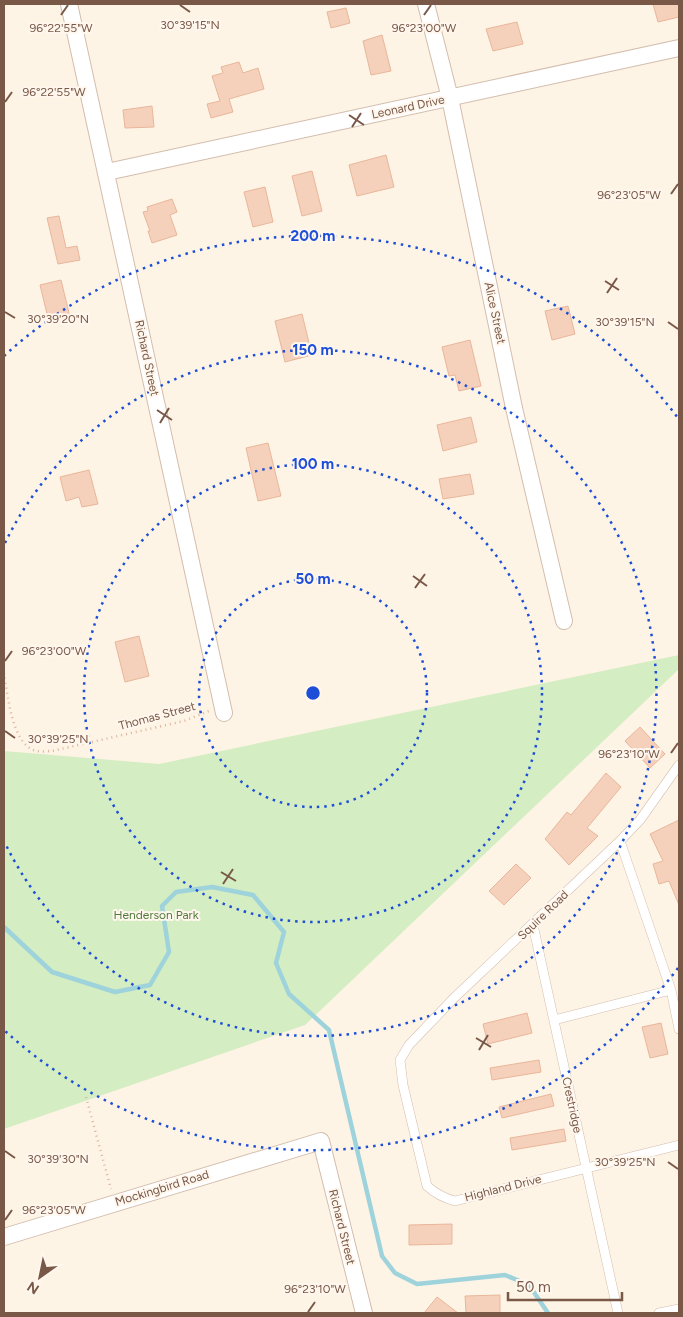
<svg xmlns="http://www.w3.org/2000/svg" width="683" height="1317" font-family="Figtree,sans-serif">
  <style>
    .green { fill: #d4edc2 }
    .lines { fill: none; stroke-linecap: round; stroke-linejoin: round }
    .stream { stroke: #9ed3db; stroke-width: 4.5 }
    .building { fill: #f5d1bb; stroke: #e9b69a }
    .service-casing { stroke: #d3bdad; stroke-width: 10 }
    .minor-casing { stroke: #d3bdad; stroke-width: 18 }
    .path { stroke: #dab49e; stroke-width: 2.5; stroke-dasharray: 1 4; stroke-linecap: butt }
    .service { stroke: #fff; stroke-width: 9 }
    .minor { stroke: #fff; stroke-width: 16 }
    .ticks { fill: none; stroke: #795848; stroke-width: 2 }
    .ring { fill: none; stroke: #1d4ed8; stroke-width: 2.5; stroke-dasharray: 2.5 5 }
    .labels { text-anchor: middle; stroke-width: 4; stroke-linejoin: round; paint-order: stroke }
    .street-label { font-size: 12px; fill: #795848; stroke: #fff7ed }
    .park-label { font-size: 12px; fill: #507a3c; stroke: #fff7ed }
    .ticks-label { font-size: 12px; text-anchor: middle; fill: #795848; stroke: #fff7ed; stroke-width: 4; stroke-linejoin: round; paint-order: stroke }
    .centre { fill: #1d4ed8; stroke: #fff7ed; stroke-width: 2.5 }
    .ring-label { font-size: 15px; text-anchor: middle; font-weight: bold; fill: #1d4ed8; stroke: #fff7ed; stroke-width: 4; stroke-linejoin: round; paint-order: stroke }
  </style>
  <rect width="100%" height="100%" fill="#fef4e5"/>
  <!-- green -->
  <path class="green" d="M 679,655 L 679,669 L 305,1025 L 4,1129 L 4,751 L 159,764 Z"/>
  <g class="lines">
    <!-- stream -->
    <path class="stream" d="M 4,927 L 52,972 L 115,992 L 150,985 L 169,952 L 162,906 L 176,892 L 212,887 L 253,895 L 284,932 L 276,963 L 289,994 L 329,1030 L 382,1256 L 395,1273 L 417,1284 L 505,1275 L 529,1285 L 548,1313"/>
  </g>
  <!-- building -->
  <path class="building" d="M 653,4 L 679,4 L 679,17 L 658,22 Z
    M 346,8 L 350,23 L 331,28 L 327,12 Z
    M 517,22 L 523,44 L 493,51 L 486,29 Z
    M 382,35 L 391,71 L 371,75 L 363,41 Z
    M 239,62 L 243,73 L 258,68 L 264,89 L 229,99 L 233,112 L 211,118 L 207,104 L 220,101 L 212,76 L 223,73 L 221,67 Z
    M 152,106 L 154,127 L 125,128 L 123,110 Z
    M 386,155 L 394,187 L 357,196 L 349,165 Z
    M 312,171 L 322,211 L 302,216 L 292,176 Z
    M 265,187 L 273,222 L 253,227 L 244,192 Z
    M 172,199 L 177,212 L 170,215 L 177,235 L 152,243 L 148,231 L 150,231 L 143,212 L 148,211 L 147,207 Z
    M 59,216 L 66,248 L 77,246 L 80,260 L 58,264 L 47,218 Z
    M 61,280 L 70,317 L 49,322 L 40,285 Z
    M 568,306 L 575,334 L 552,340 L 545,311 Z
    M 302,314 L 312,355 L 285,362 L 275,321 Z
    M 470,340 L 481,386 L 459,391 L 455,375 L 449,376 L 442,347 Z
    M 471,417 L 477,442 L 443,451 L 437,425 Z
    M 268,443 L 281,496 L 258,501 L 246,448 Z
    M 89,470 L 98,504 L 82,507 L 79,497 L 66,501 L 60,477 Z
    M 470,474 L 474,494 L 443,499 L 439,479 Z
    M 139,636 L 149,676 L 125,682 L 115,642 Z
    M 640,727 L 665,754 L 650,768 L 625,741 Z
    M 606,773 L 621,787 L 587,828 L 598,836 L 569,865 L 545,839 L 567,812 L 571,815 Z
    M 679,820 L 679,905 L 669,881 L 659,884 L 653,864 L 663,861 L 650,834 Z
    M 516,864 L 531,878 L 504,905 L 489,891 Z
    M 527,1013 L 532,1033 L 488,1044 L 483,1024 Z
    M 661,1023 L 668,1054 L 650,1058 L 642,1027 Z
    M 539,1060 L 541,1072 L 492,1080 L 490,1068 Z
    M 551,1094 L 554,1106 L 502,1118 L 499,1107 Z
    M 564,1129 L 566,1141 L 512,1150 L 510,1138 Z
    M 452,1224 L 452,1244 L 409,1245 L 409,1225 Z
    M 500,1295 L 500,1313 L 466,1313 L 465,1296 Z
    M 437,1297 L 458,1313 L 424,1313 Z"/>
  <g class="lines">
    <defs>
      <path id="service" d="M 679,765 L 640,820 L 620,841 L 454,998 L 409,1045 L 400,1060 L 403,1085 L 427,1186 C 436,1194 443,1198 455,1201 L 679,1145
        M 620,841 L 671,990 L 679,1029
        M 533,925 L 618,1313
        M 554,1020 L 671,990
        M 659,1313 L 679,1309"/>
      <path id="minor" d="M 69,4 L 224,713
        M 426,4 L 450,98 L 514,408 L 564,621
        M 107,172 L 679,48
        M 4,1237 L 321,1141 L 364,1313"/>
    </defs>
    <!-- service casing -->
    <use href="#service" class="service-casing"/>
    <!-- minor casing -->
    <use href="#minor" class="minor-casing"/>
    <!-- path -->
    <path class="path" d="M 4,673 C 8,694 11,744 36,751 C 41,752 47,751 52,751 L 184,721 L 209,711
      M 86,1097 L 111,1189"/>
    <!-- service -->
    <use href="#service" class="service"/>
    <!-- minor -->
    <use href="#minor" class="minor"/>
  </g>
  <!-- ticks -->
  <path class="ticks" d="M 180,5 L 190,12M 61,15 L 68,5M 424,15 L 431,5M 5,102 L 12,92M 349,115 L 364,125M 352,127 L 361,113M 671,194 L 678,184M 605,281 L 619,290M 607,293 L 617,278M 5,312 L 15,318M 668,322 L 678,329M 157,410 L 172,420M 160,423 L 169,408M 413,576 L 427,586M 415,588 L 425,574M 5,661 L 12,651M 5,731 L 15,738M 671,753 L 678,743M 221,872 L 236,881M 223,884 L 233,869M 476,1038 L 491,1047M 479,1050 L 488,1035M 5,1151 L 15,1158M 668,1162 L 678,1169M 5,1220 L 12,1210M 308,1312 L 315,1302"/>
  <!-- distance rings -->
  <g class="ring">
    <circle cx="313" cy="693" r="114"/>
    <circle cx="313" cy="693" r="229"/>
    <path d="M5 543A343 343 0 1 1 5 843"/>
    <path d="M678 968A457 457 0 0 1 4 1030M4 356A457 457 0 0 1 678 418"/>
  </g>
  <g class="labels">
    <!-- street labels -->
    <g class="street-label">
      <text transform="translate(408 107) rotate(-12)" y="4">Leonard Drive</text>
      <text transform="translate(495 313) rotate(78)" y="4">Alice Street</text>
      <text transform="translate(147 358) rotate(78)" y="4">Richard Street</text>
      <text transform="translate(157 716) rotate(-15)" y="4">Thomas Street</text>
      <text transform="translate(543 915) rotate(-44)" y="4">Squire Road</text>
      <text transform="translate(572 1105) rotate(78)" y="4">Crestridge</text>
      <text transform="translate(162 1188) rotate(-17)" y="4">Mockingbird Road</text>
      <text transform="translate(503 1188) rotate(-14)" y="4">Highland Drive</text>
      <text transform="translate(342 1227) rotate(76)" y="4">Richard Street</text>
    </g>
    <!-- park labels -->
    <g class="park-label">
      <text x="156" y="919">Henderson Park</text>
    </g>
  </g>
  <g class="ticks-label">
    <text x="190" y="29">30°39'15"N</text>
    <text x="61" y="32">96°22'55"W</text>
    <text x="424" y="32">96°23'00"W</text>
    <text x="54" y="96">96°22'55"W</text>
    <text x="629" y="199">96°23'05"W</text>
    <text x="58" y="323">30°39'20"N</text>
    <text x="625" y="326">30°39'15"N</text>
    <text x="54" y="655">96°23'00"W</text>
    <text x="58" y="743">30°39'25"N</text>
    <text x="629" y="758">96°23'10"W</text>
    <text x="58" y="1163">30°39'30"N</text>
    <text x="625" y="1166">30°39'25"N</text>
    <text x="54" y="1214">96°23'05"W</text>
    <text x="315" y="1293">96°23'10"W</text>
  </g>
  <circle cx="313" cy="693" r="8" class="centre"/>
  <g class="ring-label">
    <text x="313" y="241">200 m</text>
    <text x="313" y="355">150 m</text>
    <text x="313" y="469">100 m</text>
    <text x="313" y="584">50 m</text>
  </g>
  <!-- border -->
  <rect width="683" height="1317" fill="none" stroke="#795848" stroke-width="10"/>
  <!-- north arrow -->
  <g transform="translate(40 1277) rotate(213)" stroke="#fff7ed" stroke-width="4" paint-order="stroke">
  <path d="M0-4L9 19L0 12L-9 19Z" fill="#795848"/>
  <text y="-8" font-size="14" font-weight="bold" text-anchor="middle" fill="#795848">N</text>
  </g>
  <!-- scale -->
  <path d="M508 1292v8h114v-8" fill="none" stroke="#795848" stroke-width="2.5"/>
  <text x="516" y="1292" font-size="15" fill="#795848" stroke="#fff7ed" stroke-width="4" paint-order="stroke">50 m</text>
</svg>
